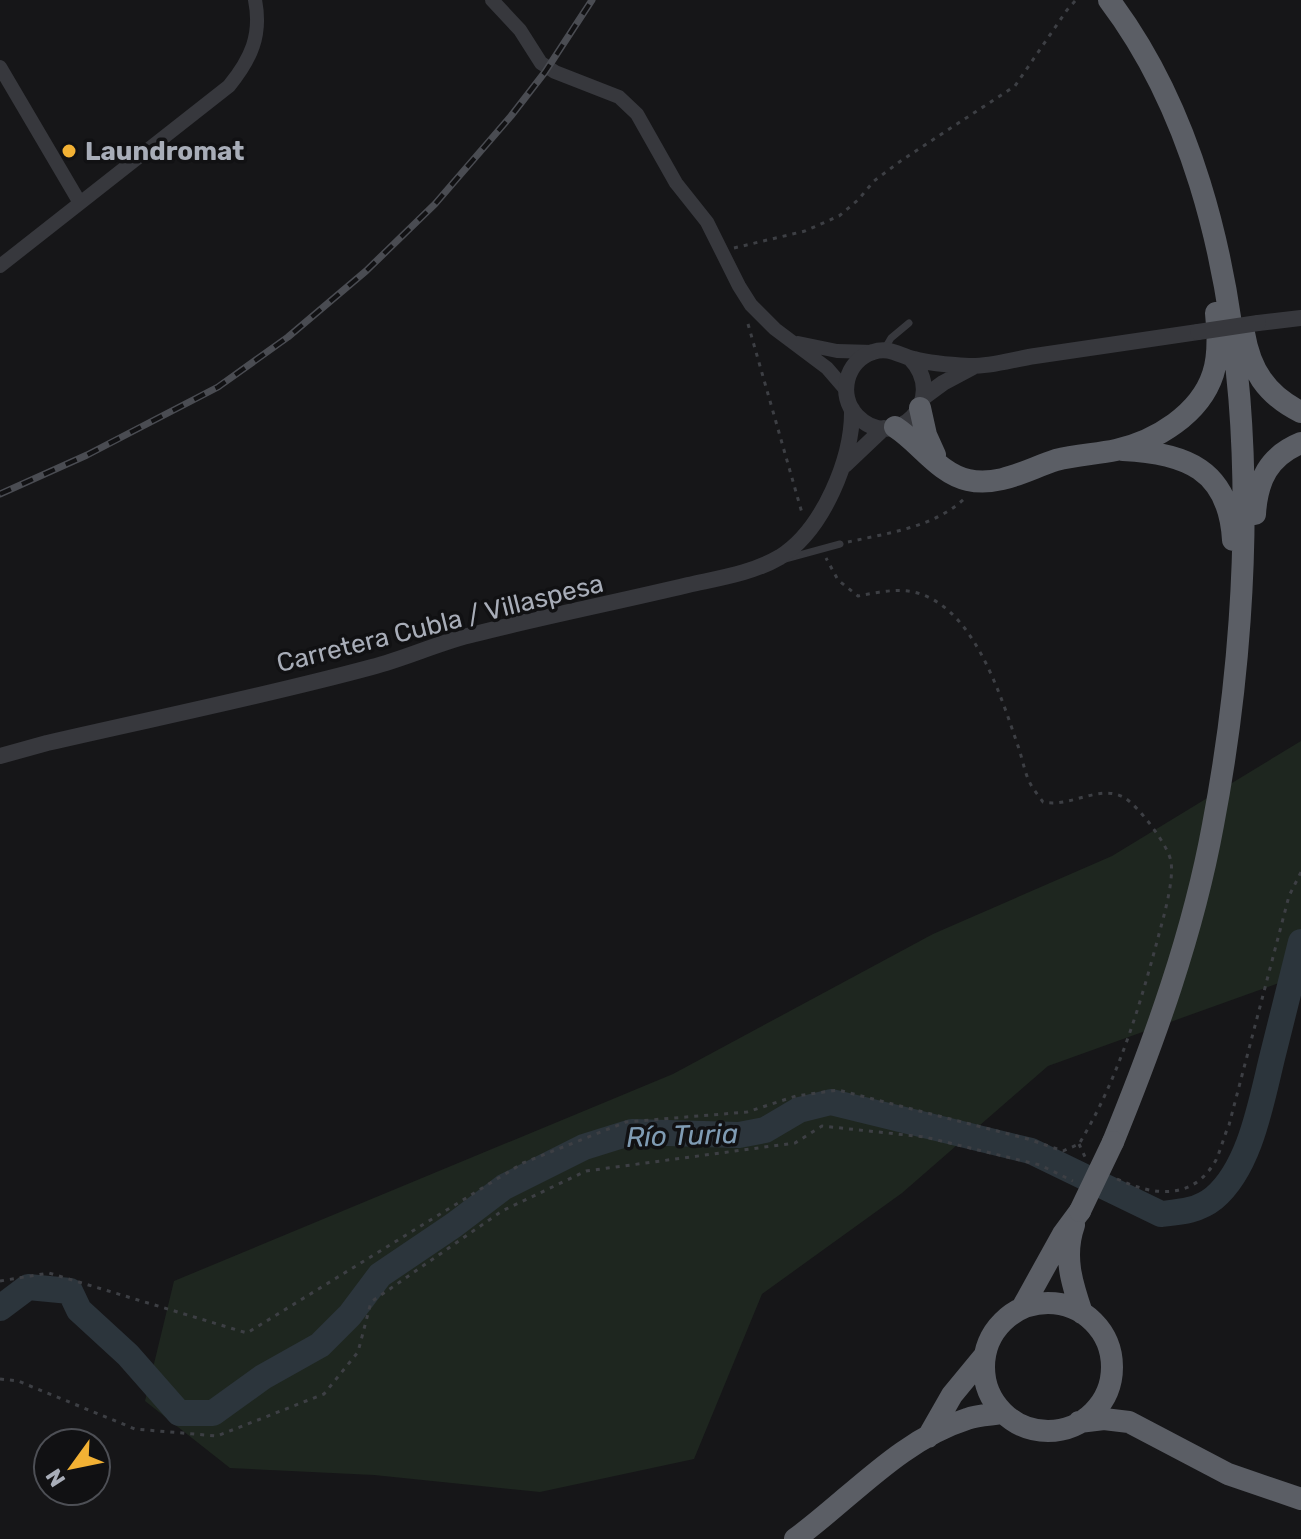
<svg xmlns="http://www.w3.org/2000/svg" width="1301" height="1539" font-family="Rubik,sans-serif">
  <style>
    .green { fill: #1e261f }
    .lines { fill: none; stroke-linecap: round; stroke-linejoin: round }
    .river { stroke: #2c353c; stroke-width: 26 }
    .path { stroke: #3d3f44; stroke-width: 3; stroke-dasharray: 4 6; stroke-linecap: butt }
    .service { stroke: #37383d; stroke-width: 7 }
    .minor { stroke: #37383d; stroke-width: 14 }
    .tertiary { stroke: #37383d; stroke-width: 16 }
    .trunk { stroke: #5b5e65; stroke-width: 22 }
    .rail-casing { stroke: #4a4c52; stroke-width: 7 }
    .rail { stroke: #111113; stroke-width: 4; stroke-dasharray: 12; stroke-linecap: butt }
    .tertiary-bridge { stroke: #37383d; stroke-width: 16 }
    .trunk-bridge { stroke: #5b5e65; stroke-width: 22 }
    .poi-dot { fill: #f2b134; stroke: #111113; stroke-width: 3 }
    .labels { text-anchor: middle; stroke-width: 7; stroke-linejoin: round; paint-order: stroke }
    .poi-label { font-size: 26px; font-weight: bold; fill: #a8adb8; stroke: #111113; text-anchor: start }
    .street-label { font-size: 26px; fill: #a8adb8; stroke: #111113 }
    .water-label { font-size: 28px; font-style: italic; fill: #7f9bb3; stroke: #111113 }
  </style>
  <rect width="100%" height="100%" fill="#161618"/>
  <!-- green -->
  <path class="green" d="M 1301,741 L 1301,975 L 1048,1066 L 902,1193 L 762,1294 L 694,1459 L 540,1492 L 374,1475 L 230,1468 L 145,1401 L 174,1281 L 673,1074 L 933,934 L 1112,856 Z"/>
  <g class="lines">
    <!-- river -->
    <path class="river" d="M 0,1308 L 28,1287 L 70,1291 L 79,1310 L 128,1355 L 179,1413 L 213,1413 L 263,1377 L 320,1345 L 350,1315 L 380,1275 L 454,1225 L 504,1187 L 584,1147 L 632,1132 L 739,1135 L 765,1130 L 799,1110 L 831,1102 L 1031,1151 L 1161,1214 C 1180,1212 1198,1211 1214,1198 C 1252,1166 1262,1096 1274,1050 C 1283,1014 1292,978 1301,942"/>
    <!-- path -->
    <path class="path" d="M 734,248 L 805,231 L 839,216 L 858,200 L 874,181 L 902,160 L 1015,86 L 1067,10 L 1076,0
      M 748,324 L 802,513
      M 848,542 C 888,533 936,527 966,497
      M 1079,1144 L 1086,1159
      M 1117,1179 C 1154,1196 1193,1201 1216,1160 C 1221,1149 1224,1136 1229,1125 L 1289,896 L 1301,872
      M 0,1281 L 49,1273 L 247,1333 L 523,1163 L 626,1122 L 747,1112 L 796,1096 L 838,1090 L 1028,1139 L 1063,1151 L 1079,1144 C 1118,1080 1140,1006 1159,934 C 1164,916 1174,880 1171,862 C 1169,846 1139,807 1125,798 C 1100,783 1071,808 1043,802 C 1038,795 1032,788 1029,781 C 1024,770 1022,757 1018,746 C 1000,694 972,600 908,591 C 892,589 874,593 858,596 L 838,580 L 826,558
      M 0,1379 L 18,1381 L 135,1429 L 217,1436 L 324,1394 L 358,1352 L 371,1302 L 502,1211 L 586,1171 L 795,1143 L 822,1126 L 925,1137 L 1040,1165 L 1073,1181"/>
    <!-- service -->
    <path class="service" d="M 885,348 L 891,338 L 909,323
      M 785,559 L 840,544"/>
    <!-- minor -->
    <path class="minor" d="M 492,0 L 520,30 L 541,63 L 555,72 L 619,97 L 637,114 L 676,183 L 707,222 L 739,286 L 751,305 L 775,329 L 827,368 L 846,390
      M 0,67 L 80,203
      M 0,266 L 229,86 C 251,59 262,35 255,0
      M 798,343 L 837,351 L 873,352"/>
    <!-- tertiary -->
    <path class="tertiary" d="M 1258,323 L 1301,318
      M 910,358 C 950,400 894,454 857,416 C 837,396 846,360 873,352 C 889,346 900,356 914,359 C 932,364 950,365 969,366 C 990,367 1014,359 1035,356 C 1089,348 1144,340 1198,332
      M 924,397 L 943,383 L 973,367
      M 845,465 L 884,428
      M 0,756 L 47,743 C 155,718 265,696 372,667 C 407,658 440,642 475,634 C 546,616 617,602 688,585 C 719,578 753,573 780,557 C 823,530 853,458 852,409"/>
    <!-- trunk -->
    <path class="trunk" d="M 1109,0 C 1270,213 1261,574 1213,825 C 1193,934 1155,1039 1113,1142
      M 1244,333 C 1250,369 1266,395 1301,412
      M 920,408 L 926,435 L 935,455
      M 895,427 C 920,443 938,473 968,480 C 999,487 1028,469 1056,460 C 1076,455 1097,454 1116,450 C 1156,441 1200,414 1213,374 C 1219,356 1218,332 1216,313
      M 1123,450 C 1185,453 1229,469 1233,540
      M 1255,514 C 1257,480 1269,456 1301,443
      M 1074,1225 C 1063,1256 1072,1284 1082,1313
      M984 1367a64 64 0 1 1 128 0a64 64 0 1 1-128 0Z
      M 1022,1308 L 1063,1234 L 1080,1211
      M 1079,1422 L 1104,1419 L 1129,1422 L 1228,1474 L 1301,1499
      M 928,1437 L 952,1395 L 985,1355
      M 795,1539 C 850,1499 900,1440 967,1419 C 978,1415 991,1415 1003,1413"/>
    <defs>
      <path id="rail" d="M 0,494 L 87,455 L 218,387 L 288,337 L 366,271 L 435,204 L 511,116 L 545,72 L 592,0"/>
    </defs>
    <!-- rail casing -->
    <use href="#rail" class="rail-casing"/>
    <!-- rail -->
    <use href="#rail" class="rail"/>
    <!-- tertiary-bridge -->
    <path class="tertiary-bridge" d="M 1198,332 L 1258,323"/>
    <!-- trunk-bridge -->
    <path class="trunk-bridge" d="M 1080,1211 L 1113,1142"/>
  </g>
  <!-- markers -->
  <circle class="poi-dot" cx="69" cy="151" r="8"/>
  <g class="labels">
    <!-- poi labels -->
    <g class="poi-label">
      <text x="85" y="160">Laundromat</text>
    </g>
    <!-- street labels -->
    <g class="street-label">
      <text transform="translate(440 623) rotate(-14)" y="9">Carretera Cubla / Villaspesa</text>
    </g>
    <!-- water labels -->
    <g class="water-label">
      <text transform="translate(682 1135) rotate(-2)" y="10">Río Turia</text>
    </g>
  </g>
  <!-- north arrow -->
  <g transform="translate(72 1467) rotate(237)"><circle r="38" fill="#111113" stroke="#4d4f55" stroke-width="2"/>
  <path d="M0-6L14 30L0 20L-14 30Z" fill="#f2b134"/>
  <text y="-12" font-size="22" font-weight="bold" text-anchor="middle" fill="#a8adb8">N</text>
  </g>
</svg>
